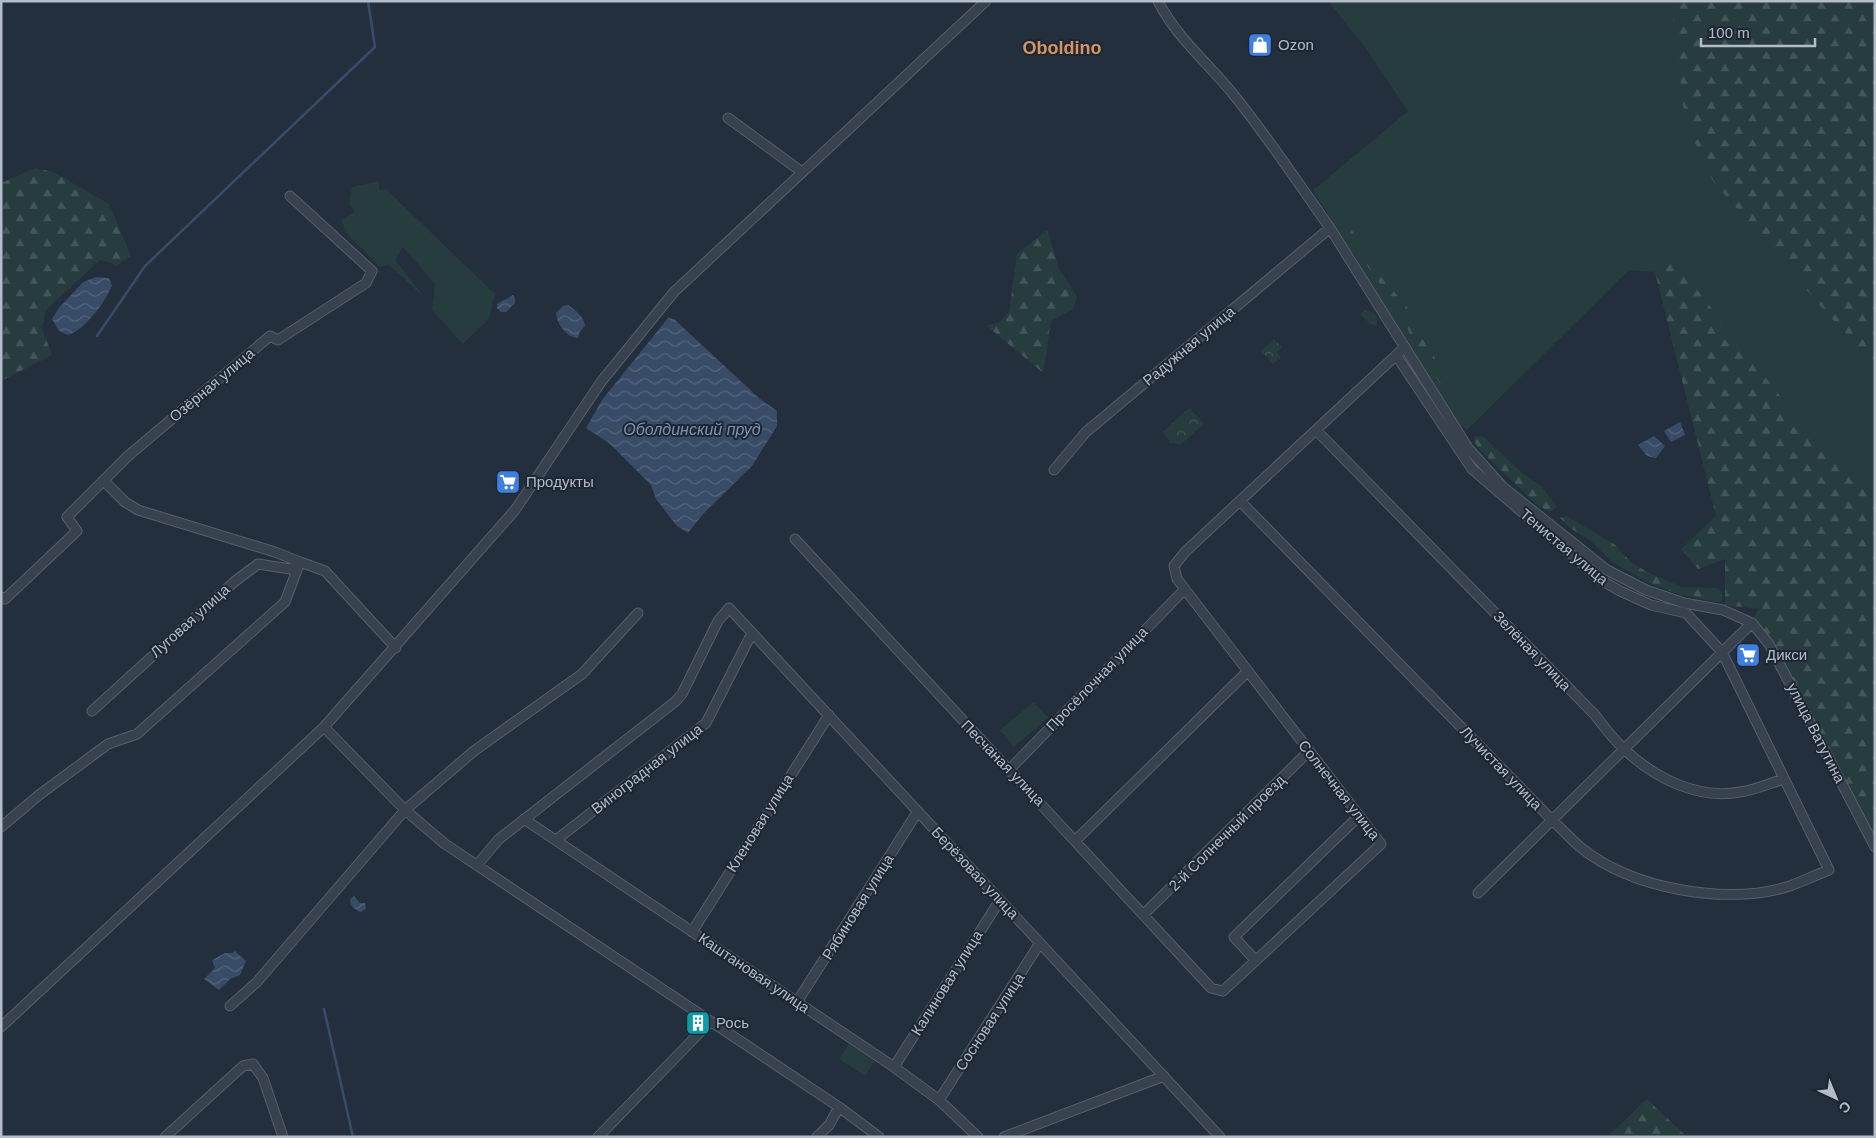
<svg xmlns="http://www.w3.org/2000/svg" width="1876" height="1138" font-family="Helvetica,sans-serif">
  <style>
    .grass { fill: #263c3f }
    .forest { fill: url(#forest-firs) }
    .park { fill: url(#park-crowns) }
    .water { fill: url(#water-waves) }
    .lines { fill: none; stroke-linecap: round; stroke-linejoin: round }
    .stream { stroke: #394c67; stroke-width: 2.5 }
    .minor-casing { stroke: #565f6c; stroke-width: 11 }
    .minor { stroke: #38414e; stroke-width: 9 }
    .labels { text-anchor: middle; stroke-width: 4; stroke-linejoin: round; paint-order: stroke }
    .poi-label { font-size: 15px; fill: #b4bcc9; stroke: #1d2633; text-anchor: start }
    .street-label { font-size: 15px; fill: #b4bcc9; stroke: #1d2633 }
    .water-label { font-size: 16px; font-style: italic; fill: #7c92b1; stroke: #1d2633 }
    .quarter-label { font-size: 18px; font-weight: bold; fill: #d59563; stroke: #1d2633 }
  </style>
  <defs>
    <pattern id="forest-firs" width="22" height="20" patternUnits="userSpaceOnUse" patternTransform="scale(1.25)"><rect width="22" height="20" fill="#263c3f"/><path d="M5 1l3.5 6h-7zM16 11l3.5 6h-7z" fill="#435659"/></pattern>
    <pattern id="park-crowns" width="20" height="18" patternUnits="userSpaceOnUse" patternTransform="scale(1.25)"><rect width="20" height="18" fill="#263c3f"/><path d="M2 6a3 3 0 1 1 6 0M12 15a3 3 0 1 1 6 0" fill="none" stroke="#435659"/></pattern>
    <pattern id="water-waves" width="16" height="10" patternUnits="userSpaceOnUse" patternTransform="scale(1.25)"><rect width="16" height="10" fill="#394c67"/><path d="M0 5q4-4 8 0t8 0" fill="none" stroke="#53647b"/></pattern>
  </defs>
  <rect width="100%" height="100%" fill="#242f3e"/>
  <!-- grass -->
  <path class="grass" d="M 1328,1 L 1671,1 L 1713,181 L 1829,316 L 1875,364 L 1875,501 L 1813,438 L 1672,258 L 1655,272 L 1629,270 L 1467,430 L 1457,422 L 1313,190 L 1408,111 L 1365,47 Z
    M 379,181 L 379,190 L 386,189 L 495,294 L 489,319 L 463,344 L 432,310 L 435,284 L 403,247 L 395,260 L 425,298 L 389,265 L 380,267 L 345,232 L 342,220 L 355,212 L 349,204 L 352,187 Z
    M 1034,702 L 1048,718 L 1014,747 L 1000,730 Z
    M 849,1044 L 875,1061 L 865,1076 L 839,1059 Z"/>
  <!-- forest -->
  <path class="forest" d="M 1671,1 L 1875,1 L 1875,364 L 1829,316 L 1713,181 L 1685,121 Z
    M 35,168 L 53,172 L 109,204 L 131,256 L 117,265 L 100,260 L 46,310 L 42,328 L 52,355 L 1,381 L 1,183 Z
    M 1350,227 L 1374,268 L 1412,313 L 1444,376 L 1441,385 L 1413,343 L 1403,316 L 1346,236 Z
    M 1047,230 L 1059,268 L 1077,297 L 1073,309 L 1051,321 L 1043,373 L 986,325 L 999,323 L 1009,312 L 1017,254 Z
    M 1672,258 L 1813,438 L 1875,501 L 1875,847 L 1769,644 L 1752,623 L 1758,609 L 1725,605 L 1725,559 L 1698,569 L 1681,549 L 1716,516 L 1655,272 Z
    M 1474,436 L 1484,437 L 1487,440 L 1521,472 L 1542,487 L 1557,507 L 1549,512 L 1536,504 L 1479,449 L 1474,441 Z
    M 1566,516 L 1614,544 L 1632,563 L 1649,573 L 1682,587 L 1718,588 L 1721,592 L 1723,601 L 1714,602 L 1694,597 L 1681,595 L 1652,584 L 1612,562 L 1591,541 L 1570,528 L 1560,518 Z
    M 1647,1099 L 1687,1137 L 1607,1137 Z"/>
  <!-- park -->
  <path class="park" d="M 1365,310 L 1373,312 L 1377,318 L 1377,326 L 1370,324 L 1361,314 Z
    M 1274,339 L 1282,347 L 1277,352 L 1281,357 L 1273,364 L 1261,351 Z
    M 1189,408 L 1204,424 L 1180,445 L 1176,443 L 1171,443 L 1163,432 Z"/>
  <!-- water -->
  <path class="water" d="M 96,277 L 109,278 L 112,286 C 104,303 85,330 68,335 L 59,331 L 52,319 L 59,308 L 83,282 Z
    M 513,295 L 515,298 L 515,303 L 506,312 L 501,312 L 497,308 L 497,304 Z
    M 568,305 C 575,310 584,316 585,326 L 580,331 L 578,338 C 566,337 557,324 556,313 L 563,306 Z
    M 668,318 L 674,319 L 760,399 L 777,411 L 777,426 L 752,466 L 703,514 L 688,533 L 677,526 L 656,499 L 651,485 L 609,443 L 586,428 L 602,400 Z
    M 1680,422 L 1685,435 L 1671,442 L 1664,431 Z
    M 1654,436 L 1665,446 L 1656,458 L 1647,456 L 1638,445 Z
    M 354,896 L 360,903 L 365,903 L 366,909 L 361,912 C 355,910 350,906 350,899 Z
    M 235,951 L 246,961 L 240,975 L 230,979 L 219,990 L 204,979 L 215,968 L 212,960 L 225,953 L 233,953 Z"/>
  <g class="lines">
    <!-- stream -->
    <path class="stream" d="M 97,336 L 145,266 L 375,47 L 368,1
      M 324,1009 L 353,1137"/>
    <defs>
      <path id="minor" d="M 1158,1 C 1176,37 1208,63 1233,94 C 1268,137 1298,183 1330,228 L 1468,448 L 1503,487 L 1607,570 L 1646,590 L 1684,603 L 1723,610 L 1752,623 L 1769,644 L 1875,847
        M 728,118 L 802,172
        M 1316,430 L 1595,715 C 1604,727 1614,740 1625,750 C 1655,778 1698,800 1740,792 C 1755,790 1770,783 1784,779
        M 1054,470 L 1086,432 L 1330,228
        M 1240,501 L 1553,821 C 1562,829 1571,839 1580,847 C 1632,889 1726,906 1790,886 C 1803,881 1816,875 1829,870 L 1722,652 L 1686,613 L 1651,605 L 1620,591 L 1601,580 L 1472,469 L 1396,355
        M 795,539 L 1211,988 L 1223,991 L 1381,844 L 1177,579 L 1174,566 L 1185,552 L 1405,347
        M 1,597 L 5,599 L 77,531 L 67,517 L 128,456 L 270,336 L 278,340 L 366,283 L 372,271 L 290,196
        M 92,711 L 234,582 L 258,564 L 290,569 L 300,562 L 325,571 L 396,648
        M 324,727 L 405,810 L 445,844 L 839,1107 L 879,1137
        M 1010,769 L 1185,589
        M 524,819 L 894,1067 L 939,1100 L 978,1137
        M 1,827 L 39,795 L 108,744 L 137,734 L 285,602 L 300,562 L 275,552 L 138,510 L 125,502 L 104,481
        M 556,840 L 706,723 L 752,633
        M 1076,840 L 1248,671
        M 477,865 L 499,839 L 676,701 L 682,694 L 718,621 L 729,608 L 1220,1137
        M 1478,893 L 1752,623
        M 1144,914 L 1309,751
        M 692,932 L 829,715
        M 1256,961 L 1234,937 L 1359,816
        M 797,1002 L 918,811
        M 230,1006 L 257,982 L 405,810 L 474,751 L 582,674 L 638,613
        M 1,1027 L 324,727 L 515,510 L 601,382 L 674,292 L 986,1
        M 894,1067 L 1000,900
        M 939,1100 L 1040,943
        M 165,1137 L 243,1066 L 253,1064 L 263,1078 L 283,1137
        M 598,1137 L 710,1022
        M 817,1137 L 829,1125 L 839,1107
        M 1004,1137 L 1164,1076"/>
    </defs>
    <!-- minor casing -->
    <use href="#minor" class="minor-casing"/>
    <!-- minor -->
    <use href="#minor" class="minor"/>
  </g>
  <!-- icons -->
  <defs>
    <symbol id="shop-square" viewBox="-11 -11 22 22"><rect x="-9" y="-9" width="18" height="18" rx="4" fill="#3f7fe0" stroke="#1d2633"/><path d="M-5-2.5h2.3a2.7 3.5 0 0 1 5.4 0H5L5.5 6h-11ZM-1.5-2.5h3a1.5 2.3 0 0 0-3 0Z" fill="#fff"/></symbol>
    <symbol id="supermarket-square" viewBox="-11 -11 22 22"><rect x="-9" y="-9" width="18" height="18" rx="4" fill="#3f7fe0" stroke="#1d2633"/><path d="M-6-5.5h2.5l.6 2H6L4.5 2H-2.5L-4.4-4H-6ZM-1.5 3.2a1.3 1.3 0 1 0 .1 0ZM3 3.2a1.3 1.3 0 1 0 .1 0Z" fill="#fff"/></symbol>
    <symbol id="building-square" viewBox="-11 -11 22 22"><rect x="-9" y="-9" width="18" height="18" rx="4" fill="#0f9aa8" stroke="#1d2633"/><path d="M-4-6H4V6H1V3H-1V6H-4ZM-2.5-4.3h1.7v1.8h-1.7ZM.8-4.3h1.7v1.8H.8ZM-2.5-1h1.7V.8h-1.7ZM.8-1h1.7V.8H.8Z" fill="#fff"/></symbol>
  </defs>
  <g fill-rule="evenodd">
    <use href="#shop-square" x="1246" y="31" width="28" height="28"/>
    <use href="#supermarket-square" x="494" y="468" width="28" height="28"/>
    <use href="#supermarket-square" x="1734" y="641" width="28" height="28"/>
    <use href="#building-square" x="684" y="1009" width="28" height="28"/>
  </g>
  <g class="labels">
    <!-- poi labels -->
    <g class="poi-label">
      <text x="1278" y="50">Ozon</text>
      <text x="526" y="487">Продукты</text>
      <text x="1766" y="660">Дикси</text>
      <text x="716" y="1028">Рось</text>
    </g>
    <!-- street labels -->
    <g class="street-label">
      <text transform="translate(1189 346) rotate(-40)" y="5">Радужная улица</text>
      <text transform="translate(212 385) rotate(-40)" y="5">Озёрная улица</text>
      <text transform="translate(1564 547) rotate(40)" y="5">Тенистая улица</text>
      <text transform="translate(190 621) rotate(-42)" y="5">Луговая улица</text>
      <text transform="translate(1532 651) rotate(46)" y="5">Зелёная улица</text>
      <text transform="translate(1097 679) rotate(-46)" y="5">Просёлочная улица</text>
      <text transform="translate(1816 733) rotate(63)" y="5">улица Ватутина</text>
      <text transform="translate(1003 763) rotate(46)" y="5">Песчаная улица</text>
      <text transform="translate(1501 768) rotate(46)" y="5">Лучистая улица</text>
      <text transform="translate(647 769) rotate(-38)" y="5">Виноградная улица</text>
      <text transform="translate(1339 790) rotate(52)" y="5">Солнечная улица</text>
      <text transform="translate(760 823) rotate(-58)" y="5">Кленовая улица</text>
      <text transform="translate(1227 833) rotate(-45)" y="5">2-й Солнечный проезд</text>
      <text transform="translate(975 873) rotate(47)" y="5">Берёзовая улица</text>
      <text transform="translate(858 907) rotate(-58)" y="5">Рябиновая улица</text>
      <text transform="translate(754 973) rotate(34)" y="5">Каштановая улица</text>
      <text transform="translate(947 983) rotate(-58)" y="5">Калиновая улица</text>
      <text transform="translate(990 1022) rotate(-57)" y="5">Сосновая улица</text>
    </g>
    <!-- water labels -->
    <g class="water-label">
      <text x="692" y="435">Оболдинский пруд</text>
    </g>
    <!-- quarter labels -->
    <g class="quarter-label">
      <text x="1062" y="54">Oboldino</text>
    </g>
  </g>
  <!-- border -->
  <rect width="1876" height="1138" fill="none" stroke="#b4bcc9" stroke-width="5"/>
  <!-- north arrow -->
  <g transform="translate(1836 1098) rotate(136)" stroke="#1d2633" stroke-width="4" paint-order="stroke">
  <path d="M0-4L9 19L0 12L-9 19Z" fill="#b4bcc9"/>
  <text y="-8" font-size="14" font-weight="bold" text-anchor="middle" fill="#b4bcc9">С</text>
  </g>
  <!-- scale -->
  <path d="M1701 38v8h114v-8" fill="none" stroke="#b4bcc9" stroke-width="2.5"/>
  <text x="1708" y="38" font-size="15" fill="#b4bcc9" stroke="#1d2633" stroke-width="4" paint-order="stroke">100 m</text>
</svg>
